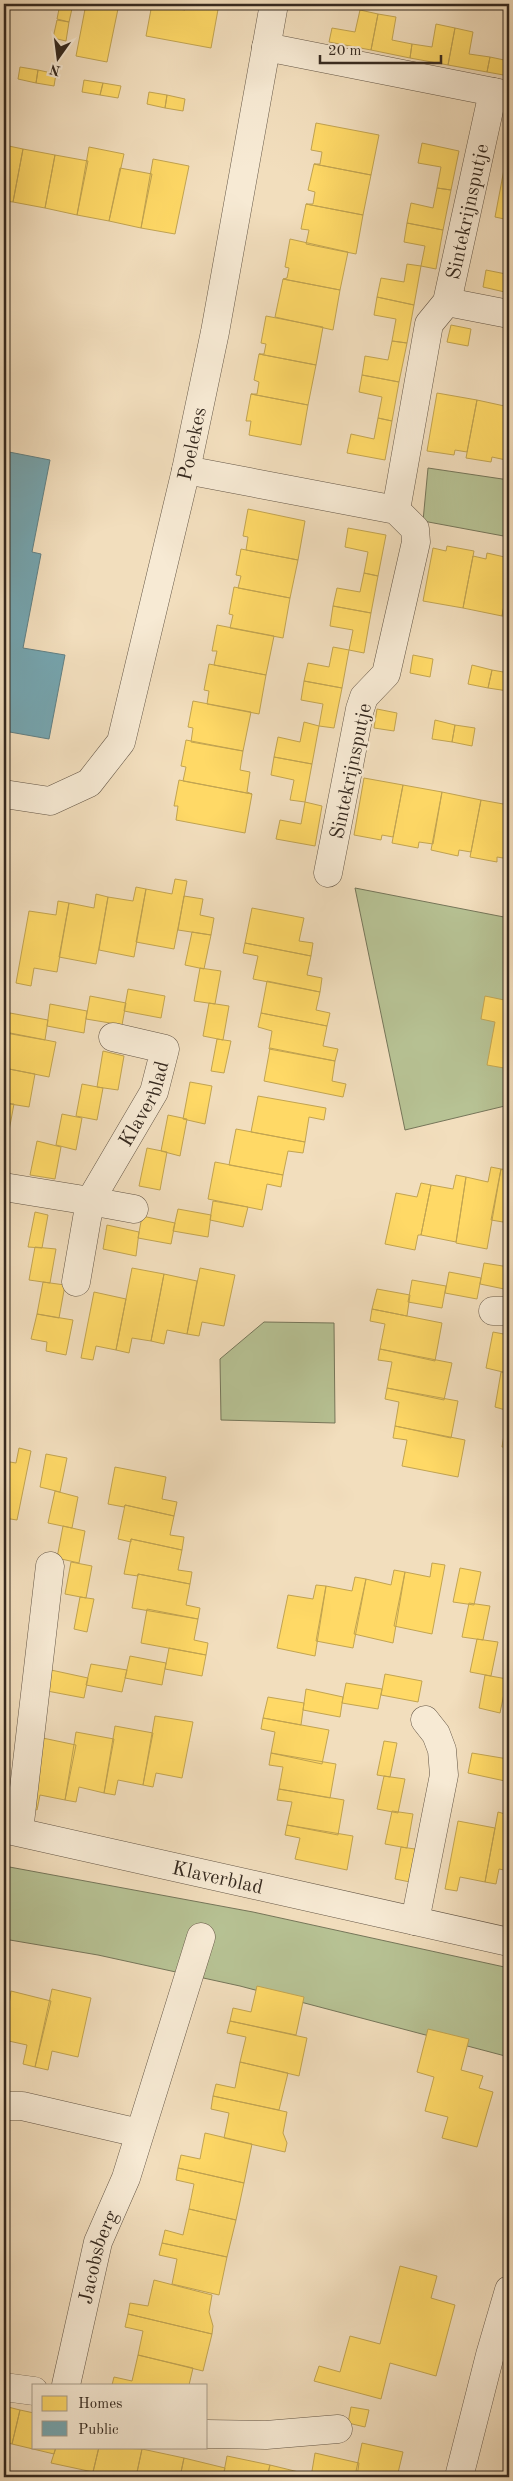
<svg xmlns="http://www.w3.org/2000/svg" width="513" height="2481" font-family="'Old Standard TT',serif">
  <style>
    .green { fill: #b7c294; stroke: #76765a }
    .homes { fill: #ffd966; stroke: #c2a451 }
    .public { fill: #76a5af; stroke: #628084 }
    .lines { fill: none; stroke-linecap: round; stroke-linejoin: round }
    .minor-casing { stroke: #645646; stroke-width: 29 }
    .minor { stroke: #f7ead4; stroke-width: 28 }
    .labels { text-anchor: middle; stroke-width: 5; stroke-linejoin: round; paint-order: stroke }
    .street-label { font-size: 20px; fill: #35291f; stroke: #f7ead4 }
  </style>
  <rect width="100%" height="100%" fill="#f2debd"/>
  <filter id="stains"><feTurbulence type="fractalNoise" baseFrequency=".004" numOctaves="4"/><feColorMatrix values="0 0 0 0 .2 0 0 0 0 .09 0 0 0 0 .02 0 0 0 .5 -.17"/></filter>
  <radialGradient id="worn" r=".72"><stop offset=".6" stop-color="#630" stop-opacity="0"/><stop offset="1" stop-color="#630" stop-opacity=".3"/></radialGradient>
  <!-- green -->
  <path class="green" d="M 428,468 L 509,480 L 509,537 L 423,521 Z
    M 355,888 L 509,918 L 509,1105 L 405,1130 Z
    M 264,1322 L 334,1323 L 335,1423 L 221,1420 L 220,1359 Z
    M 4,1866 L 253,1912 L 509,1968 L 509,2057 L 240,1986 L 98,1955 L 4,1939 Z"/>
  <!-- homes -->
  <path class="homes" d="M 60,4 L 73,4 L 69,22 L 57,19 Z
    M 86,4 L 119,4 L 107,62 L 76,56 Z
    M 152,4 L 185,10 L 186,4 L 219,4 L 211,48 L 146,36 Z
    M 360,10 L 378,14 L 371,50 L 329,42 L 332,28 L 355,32 Z
    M 378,14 L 396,17 L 392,40 L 412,44 L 410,58 L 371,50 Z
    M 57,20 L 69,22 L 66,41 L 53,38 Z
    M 436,24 L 455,28 L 448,65 L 410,58 L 412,44 L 432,47 Z
    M 455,28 L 473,32 L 469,54 L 490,57 L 487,72 L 448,65 Z
    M 490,57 L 509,61 L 509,76 L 487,72 Z
    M 20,67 L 38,70 L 36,83 L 18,79 Z
    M 38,70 L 56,74 L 54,86 L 36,83 Z
    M 84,80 L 103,83 L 100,95 L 82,92 Z
    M 103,83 L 121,86 L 118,98 L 100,95 Z
    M 149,92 L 167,95 L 165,108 L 147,104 Z
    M 167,95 L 185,99 L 183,111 L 165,108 Z
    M 316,123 L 379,135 L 371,175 L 314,164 L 320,164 L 322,152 L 311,150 Z
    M 422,143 L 459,151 L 451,190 L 437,188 L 441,167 L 418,163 Z
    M 4,145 L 23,149 L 13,202 L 4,201 Z
    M 89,147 L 124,154 L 109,221 L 77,215 Z
    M 23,149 L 55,155 L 45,208 L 13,202 Z
    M 55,155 L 88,161 L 77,215 L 45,208 Z
    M 153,159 L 189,166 L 175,234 L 141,228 Z
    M 314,164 L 371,175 L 363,215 L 306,204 L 313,204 L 315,192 L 308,190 Z
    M 505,164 L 509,165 L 509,220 L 495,217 Z
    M 120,168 L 152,174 L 141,228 L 109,221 Z
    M 437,188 L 451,190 L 443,230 L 407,223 L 411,203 L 433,208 Z
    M 306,204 L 363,215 L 356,254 L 306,244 L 309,230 L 301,229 Z
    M 407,223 L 443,230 L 436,269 L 421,266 L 425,246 L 404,242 Z
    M 290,239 L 348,252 L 340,290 L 283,279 L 287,278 L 289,268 L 285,267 Z
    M 508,260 L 509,293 L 483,287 L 486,270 L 506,274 Z
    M 407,264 L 421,266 L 414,305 L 377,297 L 381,278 L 404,282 Z
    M 283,279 L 340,290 L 333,330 L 275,317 Z
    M 377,297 L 414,305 L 407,343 L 392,341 L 396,319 L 374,315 Z
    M 266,316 L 323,327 L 316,365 L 259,354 L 264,354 L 266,344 L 261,343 Z
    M 451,325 L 471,329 L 468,346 L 447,342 Z
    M 509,336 L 509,355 L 506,354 Z
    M 392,341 L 407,343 L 399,382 L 362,375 L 365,356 L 388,360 Z
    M 259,354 L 316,365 L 308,405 L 251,394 L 257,394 L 259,382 L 254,380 Z
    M 362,375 L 399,382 L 392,421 L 378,418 L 382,397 L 359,392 Z
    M 437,393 L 477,400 L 467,452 L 455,450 L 454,455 L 427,451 Z
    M 251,394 L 308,405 L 301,445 L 249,435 L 251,421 L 246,421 Z
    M 477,400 L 509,407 L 509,443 L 506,460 L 492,457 L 491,462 L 466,458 Z
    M 378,418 L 392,421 L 385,460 L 347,453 L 351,434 L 374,439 Z
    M 509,443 L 509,466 L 505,465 Z
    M 248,509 L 305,521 L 298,560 L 246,550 L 248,537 L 243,536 Z
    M 348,528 L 386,535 L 378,576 L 364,573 L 368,552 L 345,547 Z
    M 447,546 L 474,551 L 463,608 L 423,601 L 433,548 L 446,551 Z
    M 241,549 L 298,560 L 290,598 L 238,588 L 241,576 L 236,575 Z
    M 487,553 L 509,558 L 509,580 L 502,616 L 463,608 L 473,556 L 486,559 Z
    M 364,573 L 378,576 L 371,613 L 333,606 L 337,588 L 360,592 Z
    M 509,580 L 509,617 L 502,616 Z
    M 234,587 L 290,598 L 283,638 L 230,628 L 233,615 L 229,614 Z
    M 333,606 L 371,613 L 364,653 L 349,650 L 353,630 L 330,626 Z
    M 217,625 L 274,636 L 266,675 L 214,665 L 217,651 L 212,651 Z
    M 333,647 L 349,650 L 342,688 L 304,681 L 308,663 L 329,667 Z
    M 413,655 L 433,659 L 430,677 L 410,673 Z
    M 209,664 L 266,675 L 259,714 L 207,704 L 209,691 L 204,690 Z
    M 472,665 L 492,670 L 488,688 L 468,684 Z
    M 492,670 L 509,673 L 508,691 L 488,688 Z
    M 304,681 L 342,688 L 334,728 L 319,726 L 323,704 L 301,700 Z
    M 193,701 L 251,712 L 243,751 L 191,742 L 193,728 L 188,727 Z
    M 377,709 L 397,713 L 394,731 L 374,728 Z
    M 435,720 L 455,725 L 452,742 L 432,739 Z
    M 304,722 L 319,726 L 312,764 L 274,757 L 278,737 L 300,742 Z
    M 455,725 L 475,728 L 472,746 L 452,742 Z
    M 186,740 L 243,751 L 240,770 L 250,772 L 247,792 L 252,794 L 183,781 L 186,767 L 181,766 Z
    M 274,757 L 312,764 L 305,802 L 290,800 L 294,780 L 271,775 Z
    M 364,778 L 403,785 L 393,837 L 382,835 L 381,840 L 354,835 Z
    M 179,780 L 252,794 L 245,833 L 176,820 L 178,806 L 174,806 Z
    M 403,785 L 442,792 L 433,844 L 419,842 L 418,848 L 392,843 Z
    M 442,792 L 481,800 L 471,852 L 459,850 L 458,856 L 431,850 Z
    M 481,800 L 509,805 L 509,859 L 497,857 L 497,862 L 470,857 Z
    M 305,802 L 322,806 L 315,846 L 276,839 L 280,820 L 301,824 Z
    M 175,879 L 187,881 L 174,949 L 136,942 L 146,889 L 172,894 Z
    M 136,887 L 146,889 L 134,957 L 99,950 L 108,897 L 133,901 Z
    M 96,894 L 108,897 L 96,964 L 59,957 L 69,903 L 94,908 Z
    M 184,896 L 203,899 L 200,915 L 214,918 L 211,935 L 178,930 Z
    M 58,901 L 69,903 L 57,972 L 34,968 L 31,986 L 16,983 L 29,911 L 56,915 Z
    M 252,908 L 304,918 L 299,941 L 313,943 L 311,956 L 245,943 Z
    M 192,932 L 211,935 L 204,969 L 185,965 Z
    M 245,943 L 311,956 L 307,975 L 322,978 L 320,992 L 253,979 L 258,956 L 243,953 Z
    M 200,968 L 221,971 L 215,1004 L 194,1001 Z
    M 267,981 L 320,992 L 316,1010 L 330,1013 L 327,1026 L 261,1013 Z
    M 128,989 L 165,996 L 161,1018 L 124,1011 Z
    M 90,996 L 126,1003 L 122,1025 L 86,1019 Z
    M 485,996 L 509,1001 L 509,1058 L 506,1058 L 504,1068 L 487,1065 L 495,1022 L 481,1019 Z
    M 209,1003 L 229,1006 L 223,1040 L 203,1036 Z
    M 50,1004 L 87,1011 L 84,1033 L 47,1026 Z
    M 10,1013 L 48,1020 L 45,1040 L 6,1033 Z
    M 261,1013 L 327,1026 L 323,1046 L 338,1049 L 335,1061 L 269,1049 L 272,1031 L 258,1027 Z
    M 5,1032 L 56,1042 L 49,1077 L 4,1068 Z
    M 217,1039 L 231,1041 L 224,1073 L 211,1071 Z
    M 270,1048 L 335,1061 L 332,1081 L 346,1084 L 343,1097 L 264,1081 Z
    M 103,1051 L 124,1056 L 118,1090 L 97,1087 Z
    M 4,1068 L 35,1074 L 29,1107 L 4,1103 Z
    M 190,1082 L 212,1086 L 205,1124 L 183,1119 Z
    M 82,1084 L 103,1088 L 97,1120 L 76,1116 Z
    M 258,1096 L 326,1108 L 324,1120 L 309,1117 L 305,1142 L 251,1132 Z
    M 4,1103 L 14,1104 L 8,1136 L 4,1135 Z
    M 62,1114 L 82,1118 L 76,1150 L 56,1145 Z
    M 168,1115 L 187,1119 L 180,1156 L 161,1151 Z
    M 236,1129 L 305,1142 L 303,1153 L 288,1151 L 283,1175 L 229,1165 Z
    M 37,1141 L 61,1147 L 55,1179 L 30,1175 Z
    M 147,1148 L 167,1152 L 160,1190 L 139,1186 Z
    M 215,1162 L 283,1175 L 281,1187 L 267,1184 L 262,1210 L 208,1199 Z
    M 491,1167 L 501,1169 L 487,1249 L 456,1243 L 466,1177 L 488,1182 Z
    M 501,1169 L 509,1170 L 509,1223 L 491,1220 Z
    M 456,1175 L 466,1177 L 456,1242 L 421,1235 L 431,1185 L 453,1189 Z
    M 421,1183 L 431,1185 L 421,1235 L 418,1235 L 415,1250 L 385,1244 L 396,1193 L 417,1197 Z
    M 213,1201 L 248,1207 L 243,1227 L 210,1220 Z
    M 178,1209 L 211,1215 L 208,1237 L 173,1231 Z
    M 35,1212 L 48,1215 L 42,1248 L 28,1247 Z
    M 142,1216 L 175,1223 L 171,1244 L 138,1238 Z
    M 107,1225 L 139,1232 L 136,1256 L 103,1249 Z
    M 35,1247 L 56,1249 L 50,1283 L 29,1280 Z
    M 484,1263 L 509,1267 L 509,1290 L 480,1284 Z
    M 132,1268 L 164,1274 L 151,1341 L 132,1338 L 129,1353 L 116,1350 Z
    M 200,1268 L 235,1275 L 224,1326 L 202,1322 L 199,1336 L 187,1334 Z
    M 449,1272 L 481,1278 L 477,1299 L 445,1293 Z
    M 164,1274 L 197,1281 L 187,1334 L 167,1330 L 164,1344 L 151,1341 Z
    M 412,1280 L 446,1286 L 442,1308 L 408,1302 Z
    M 43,1282 L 65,1285 L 59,1318 L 37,1314 Z
    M 377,1289 L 410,1295 L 407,1316 L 372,1309 Z
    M 94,1292 L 126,1299 L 116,1350 L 96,1346 L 93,1360 L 81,1358 Z
    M 372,1309 L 442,1323 L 435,1361 L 380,1349 L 385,1324 L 370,1321 Z
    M 37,1314 L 73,1320 L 66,1355 L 46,1351 L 47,1342 L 31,1339 Z
    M 493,1332 L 509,1335 L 507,1373 L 486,1368 Z
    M 380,1349 L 452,1363 L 444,1400 L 387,1388 L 392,1362 L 378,1360 Z
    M 501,1372 L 509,1373 L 509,1411 L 495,1407 Z
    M 387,1388 L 458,1401 L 451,1438 L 395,1426 L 399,1402 L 385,1399 Z
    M 508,1411 L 509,1411 L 509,1448 L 502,1447 Z
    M 395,1426 L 465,1440 L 458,1477 L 402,1466 L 407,1440 L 393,1438 Z
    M 19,1448 L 31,1451 L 17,1520 L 4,1518 L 4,1461 L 16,1463 Z
    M 46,1454 L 67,1458 L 60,1492 L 40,1487 Z
    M 115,1467 L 166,1477 L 162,1499 L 177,1502 L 174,1516 L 125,1505 L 124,1507 L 108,1504 Z
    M 55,1491 L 78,1497 L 72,1528 L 48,1523 Z
    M 125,1505 L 174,1516 L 170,1535 L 184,1537 L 182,1550 L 131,1539 L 131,1542 L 118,1539 Z
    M 63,1526 L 85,1531 L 79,1563 L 57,1558 Z
    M 131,1539 L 182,1550 L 178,1570 L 192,1572 L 190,1584 L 138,1574 L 138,1576 L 124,1574 Z
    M 71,1562 L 92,1566 L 86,1598 L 65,1594 Z
    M 4,1563 L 9,1564 L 4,1588 Z
    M 432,1563 L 445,1565 L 432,1634 L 394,1626 L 405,1572 L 430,1577 Z
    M 460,1568 L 481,1572 L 474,1605 L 453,1602 Z
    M 394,1570 L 405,1572 L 393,1643 L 354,1634 L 366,1579 L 391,1585 Z
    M 138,1574 L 190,1584 L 186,1605 L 200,1608 L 198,1619 L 132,1608 Z
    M 355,1577 L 366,1579 L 353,1648 L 316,1641 L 326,1586 L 352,1591 Z
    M 316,1585 L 326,1586 L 315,1656 L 277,1648 L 288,1595 L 313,1599 Z
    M 80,1597 L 94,1599 L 87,1632 L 74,1629 Z
    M 469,1603 L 490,1606 L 483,1640 L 462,1637 Z
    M 147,1609 L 198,1619 L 194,1640 L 208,1643 L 206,1655 L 141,1643 Z
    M 477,1639 L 498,1642 L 491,1676 L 470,1672 Z
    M 169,1648 L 206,1655 L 202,1676 L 165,1669 Z
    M 130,1656 L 166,1663 L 162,1685 L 125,1678 Z
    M 91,1664 L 127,1670 L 122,1692 L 86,1685 Z
    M 51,1670 L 88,1678 L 84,1698 L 47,1691 Z
    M 385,1674 L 422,1681 L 418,1702 L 381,1695 Z
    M 485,1675 L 507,1679 L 500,1713 L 479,1708 Z
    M 346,1683 L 382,1689 L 378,1709 L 342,1703 Z
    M 306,1689 L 343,1697 L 340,1717 L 303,1710 Z
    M 268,1697 L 304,1703 L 301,1725 L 263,1718 Z
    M 155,1716 L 193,1722 L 182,1778 L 156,1773 L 153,1787 L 143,1785 Z
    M 263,1718 L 329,1730 L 322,1764 L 271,1753 L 275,1732 L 261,1729 Z
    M 115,1726 L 153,1733 L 143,1785 L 118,1780 L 115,1795 L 104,1793 Z
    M 76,1732 L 114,1739 L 104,1793 L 79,1787 L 76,1802 L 65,1800 Z
    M 38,1737 L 76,1745 L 65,1800 L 40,1795 L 37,1810 L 25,1807 Z
    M 384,1741 L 397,1743 L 390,1777 L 377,1775 Z
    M 271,1753 L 336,1764 L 330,1798 L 279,1789 L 283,1767 L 269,1765 Z
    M 472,1753 L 508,1759 L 505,1781 L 468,1773 Z
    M 384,1776 L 405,1779 L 398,1813 L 377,1809 Z
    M 279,1789 L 344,1800 L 338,1835 L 287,1825 L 292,1802 L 277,1800 Z
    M 392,1811 L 413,1814 L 407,1848 L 385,1844 Z
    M 498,1812 L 509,1815 L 509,1871 L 499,1869 L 496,1884 L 485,1882 Z
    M 458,1821 L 495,1828 L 485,1882 L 460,1877 L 457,1891 L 445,1889 Z
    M 287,1825 L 353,1836 L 347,1870 L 295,1859 L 300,1838 L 285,1835 Z
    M 401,1847 L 422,1850 L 415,1883 L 395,1879 Z
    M 257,1986 L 304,1997 L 296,2035 L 230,2021 L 233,2008 L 251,2012 Z
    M 52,1989 L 91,1998 L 78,2057 L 52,2051 L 48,2070 L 35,2067 Z
    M 11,1991 L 51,2001 L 35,2067 L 23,2064 L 27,2045 L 4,2040 Z
    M 4,2006 L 9,2007 L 4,2031 Z
    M 230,2021 L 307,2038 L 299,2076 L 240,2062 L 246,2037 L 227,2033 Z
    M 428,2029 L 469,2039 L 461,2070 L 483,2076 L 479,2088 L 493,2092 L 477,2147 L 442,2138 L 448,2117 L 425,2111 L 434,2077 L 417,2072 Z
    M 240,2062 L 288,2073 L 279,2110 L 213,2096 L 216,2084 L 235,2088 Z
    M 213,2096 L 287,2112 L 283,2133 L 287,2143 L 285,2152 L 224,2138 L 229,2113 L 211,2109 Z
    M 205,2133 L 252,2144 L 244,2183 L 178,2168 L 181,2155 L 200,2159 Z
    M 178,2168 L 244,2183 L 236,2220 L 189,2209 L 194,2184 L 176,2180 Z
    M 189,2209 L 236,2220 L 227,2257 L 162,2243 L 165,2230 L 183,2235 Z
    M 162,2243 L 227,2257 L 219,2295 L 172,2284 L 177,2259 L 159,2255 Z
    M 400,2266 L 437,2276 L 431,2298 L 455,2305 L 436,2376 L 390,2363 L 381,2399 L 314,2381 L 319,2366 L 340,2372 L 350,2336 L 380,2344 Z
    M 154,2280 L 212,2295 L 209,2312 L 213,2326 L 212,2334 L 128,2314 L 130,2303 L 148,2306 Z
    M 128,2314 L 212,2334 L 203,2371 L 138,2355 L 143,2331 L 125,2327 Z
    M 138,2355 L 193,2368 L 189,2385 L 112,2385 L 114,2377 L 132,2381 Z
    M 4,2406 L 20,2410 L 12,2444 L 4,2442 Z
    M 351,2407 L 369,2410 L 365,2427 L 348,2423 Z
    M 20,2410 L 34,2413 L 34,2447 L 56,2447 L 54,2454 L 12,2444 Z
    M 362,2443 L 403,2452 L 397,2477 L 355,2476 Z
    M 56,2447 L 99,2447 L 93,2472 L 51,2463 Z
    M 99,2447 L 142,2449 L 136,2477 L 114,2477 L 93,2472 Z
    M 142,2449 L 184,2458 L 180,2477 L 136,2477 Z
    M 315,2453 L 359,2463 L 357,2477 L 311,2477 Z
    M 227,2456 L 270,2465 L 267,2477 L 223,2477 Z
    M 184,2458 L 225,2468 L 223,2477 L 180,2477 Z
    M 270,2465 L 311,2475 L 311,2477 L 267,2477 Z"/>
  <!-- public -->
  <path class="public" d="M 4,451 L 50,460 L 32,552 L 41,554 L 23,648 L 65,655 L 49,739 L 4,731 Z"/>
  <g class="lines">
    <defs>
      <g id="minor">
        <path d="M 266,47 L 509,95"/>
        <path d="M 447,302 L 509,314"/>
        <path d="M 186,470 L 396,510 L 415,529 L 416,542 L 386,674 L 364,697 L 360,709 L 328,873"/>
        <path id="s1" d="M 396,510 L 429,324 L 447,302 L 493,92"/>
        <path id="s2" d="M 4,794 L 50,801 L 89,783 L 121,742 L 186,470 L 215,332 L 274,4"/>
        <path id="s3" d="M 4,1187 L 90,1201 L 154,1092 L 165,1049 L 113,1037"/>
        <path d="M 76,1282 L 90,1201 L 134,1209"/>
        <path d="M 493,1311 L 509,1311"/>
        <path id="s4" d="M 4,1829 L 509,1942"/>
        <path d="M 19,1831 L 50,1566"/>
        <path d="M 415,1921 L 444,1775 L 442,1750 L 436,1734 L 425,1720"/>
        <path d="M 4,2106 L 22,2106 L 139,2133"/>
        <path id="s5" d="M 66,2385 L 98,2242 L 126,2178 L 201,1937"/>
        <path d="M 4,2387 L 34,2391"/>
        <path d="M 206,2434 L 266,2435 L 338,2429"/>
        <path d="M 459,2477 L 490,2355 L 509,2290"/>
      </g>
    </defs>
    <!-- minor casing -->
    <use href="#minor" class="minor-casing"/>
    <!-- minor -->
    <use href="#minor" class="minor"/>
  </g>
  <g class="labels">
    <!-- street labels -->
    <g class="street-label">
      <text dy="7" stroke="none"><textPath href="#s1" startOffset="310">Sintekrijnsputje</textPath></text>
      <text dy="7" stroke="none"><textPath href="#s2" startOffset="448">Poelekes</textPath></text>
      <text transform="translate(350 771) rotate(-78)" y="7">Sintekrijnsputje</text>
      <text dy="7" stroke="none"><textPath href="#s3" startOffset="199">Klaverblad</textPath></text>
      <text dy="7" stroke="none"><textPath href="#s4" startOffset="219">Klaverblad</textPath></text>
      <text dy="7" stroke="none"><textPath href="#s5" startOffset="132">Jacobsberg</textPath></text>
    </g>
  </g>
  <!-- margin -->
  <rect width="513" height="2481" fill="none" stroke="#f2debd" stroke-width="20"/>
  <rect x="5" y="5" width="503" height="2471" fill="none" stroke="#35291f" stroke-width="2.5"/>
  <rect x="10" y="10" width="493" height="2461" fill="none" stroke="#35291f"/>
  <!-- legend -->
  <rect x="32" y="2384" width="175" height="65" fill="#f7ead4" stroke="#a99d8c"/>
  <rect x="42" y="2396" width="25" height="15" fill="#ffd966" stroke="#a99d8c"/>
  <text x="78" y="2408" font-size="15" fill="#35291f">Homes</text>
  <rect x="42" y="2421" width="25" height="15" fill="#76a5af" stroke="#a99d8c"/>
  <text x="78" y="2434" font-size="15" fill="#35291f">Public</text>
  <!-- north arrow -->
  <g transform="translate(58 58) rotate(194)" stroke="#f7ead4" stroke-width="4" paint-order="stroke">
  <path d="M0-4L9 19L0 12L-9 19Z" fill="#35291f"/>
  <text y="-8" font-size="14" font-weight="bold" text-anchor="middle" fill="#35291f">N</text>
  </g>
  <!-- scale -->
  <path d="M320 55v8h121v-8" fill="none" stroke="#35291f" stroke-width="2.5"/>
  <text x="328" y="55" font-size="15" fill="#35291f" stroke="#f7ead4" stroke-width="4" paint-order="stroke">20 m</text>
  <rect width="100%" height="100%" filter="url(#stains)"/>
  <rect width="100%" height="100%" fill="url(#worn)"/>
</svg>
